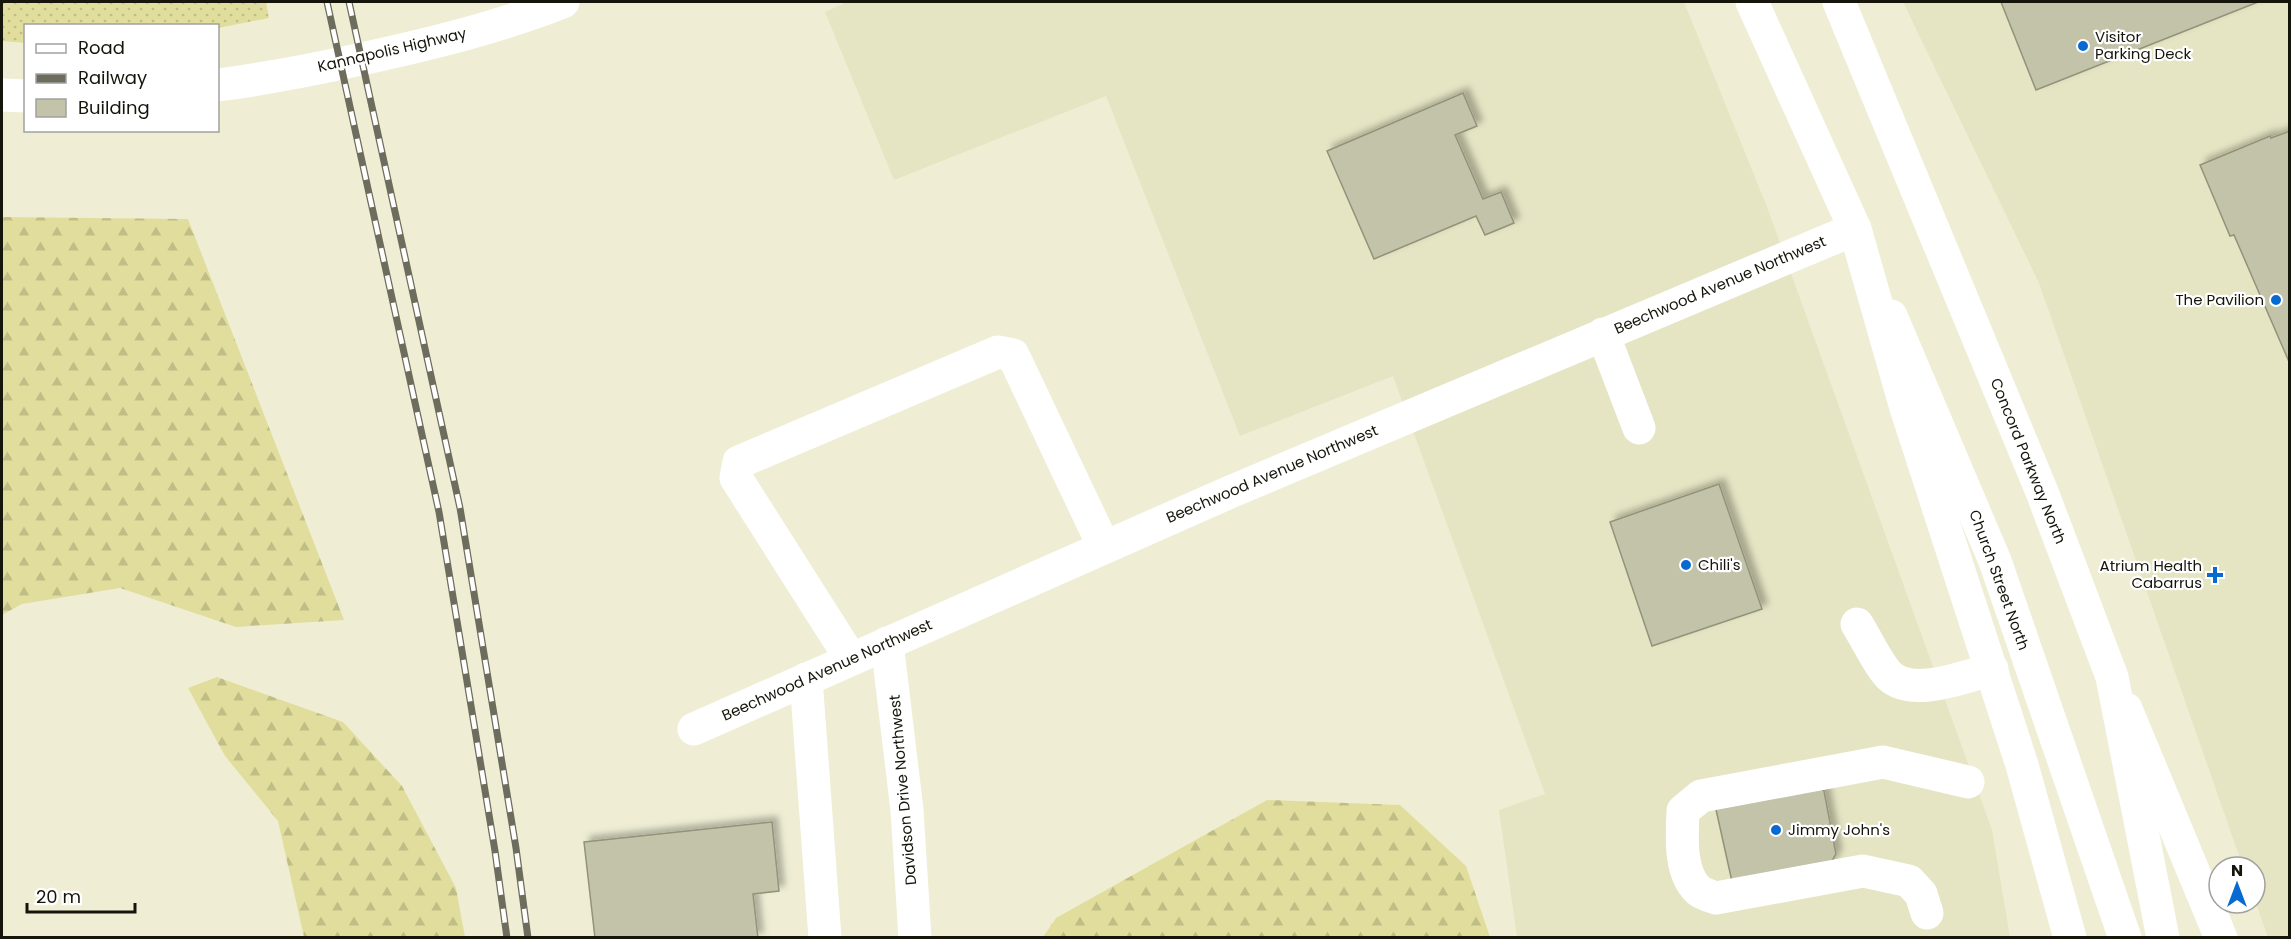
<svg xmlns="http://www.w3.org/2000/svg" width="2291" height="939" font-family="Poppins,sans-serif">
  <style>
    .built { fill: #e5e4c3 }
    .grass { fill: url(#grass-dots) }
    .forest { fill: url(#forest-firs) }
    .building { fill: #c3c3aa; stroke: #93937b; stroke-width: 1.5; filter: url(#shadow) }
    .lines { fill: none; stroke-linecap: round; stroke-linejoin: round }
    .minor { stroke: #fff; stroke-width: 33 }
    .major { stroke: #fff; stroke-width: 33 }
    .highway { stroke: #fff; stroke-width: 33 }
    .rail-casing { stroke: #6d6c5d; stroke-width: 7 }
    .rail { stroke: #fff; stroke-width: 4.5; stroke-dasharray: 14; stroke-linecap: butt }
    .poi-dot { fill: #076ad2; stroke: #fff; stroke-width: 2 }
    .labels { text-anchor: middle; stroke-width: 4.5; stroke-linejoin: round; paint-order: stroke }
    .poi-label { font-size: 15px; fill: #15150c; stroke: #fff; text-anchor: start }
    .street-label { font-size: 15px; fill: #15150c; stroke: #fff }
  </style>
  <defs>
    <pattern id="grass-dots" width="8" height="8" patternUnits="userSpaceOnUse" patternTransform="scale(1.5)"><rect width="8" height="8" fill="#e1de9d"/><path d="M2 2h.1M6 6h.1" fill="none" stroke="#c0be86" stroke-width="1.8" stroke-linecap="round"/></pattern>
    <pattern id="forest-firs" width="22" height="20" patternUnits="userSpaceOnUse" patternTransform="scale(1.5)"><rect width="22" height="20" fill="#e1de9d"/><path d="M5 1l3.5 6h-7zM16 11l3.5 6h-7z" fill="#c0be86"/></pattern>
    <filter id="shadow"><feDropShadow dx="5.5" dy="-5.5" stdDeviation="3" flood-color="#0004"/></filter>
  </defs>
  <rect width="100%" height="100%" fill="#efeed5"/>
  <!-- built -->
  <path class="built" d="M 847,2 L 1684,2 L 1767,207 L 1992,830 L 2010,937 L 1517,937 L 1499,810 L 1545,794 L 1393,376 L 1240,436 L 1106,96 L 894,180 L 825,12 Z
    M 1903,2 L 2289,2 L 2289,937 L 2268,937 L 2255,901 L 2255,867 L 2243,867 L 2039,283 Z"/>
  <!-- grass -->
  <path class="grass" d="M 2,2 L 266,2 L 269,18 L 218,28 L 218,26 L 26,26 L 25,43 L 2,41 Z"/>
  <!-- forest -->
  <path class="forest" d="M 2,217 L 188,219 L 344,620 L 236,627 L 120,588 L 22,604 L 2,615 Z
    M 217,677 L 343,722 L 402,786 L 456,888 L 465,937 L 304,937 L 278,821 L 225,756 L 188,688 Z
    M 1267,800 L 1400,805 L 1466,866 L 1490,937 L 1043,937 L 1056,918 Z"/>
  <!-- building -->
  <path class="building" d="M 2001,2 L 2258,2 L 2036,90 Z
    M 1463,93 L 1477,126 L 1455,135 L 1483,199 L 1501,192 L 1514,223 L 1485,235 L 1476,216 L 1374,259 L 1327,151 Z
    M 2290,131 L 2290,364 L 2234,235 L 2230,236 L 2200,165 L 2270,136 L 2271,138 Z
    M 1719,484 L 1762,609 L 1652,646 L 1610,522 Z
    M 1814,783 L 1824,791 L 1836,854 L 1829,866 L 1733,886 L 1715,805 Z
    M 772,822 L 779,891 L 753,894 L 758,938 L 595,938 L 584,842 Z"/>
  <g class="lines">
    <!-- minor -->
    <path class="minor" d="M 1603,334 L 1639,428
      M 1857,624 C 1867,640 1875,658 1886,672 C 1907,700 1964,677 1992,669
      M 887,643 L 907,810 L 915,938
      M 851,659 L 736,478 L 739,462 L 998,352 L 1013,355 L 1104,547
      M 806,679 L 825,938
      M 694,729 L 1230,492 L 1855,229
      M 1927,913 L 1921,894 L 1909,881 L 1863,871 L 1716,898 C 1710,896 1703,894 1698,890 C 1679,872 1682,835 1683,811 L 1701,796 L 1883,762 L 1968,782"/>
    <!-- major -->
    <path class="major" d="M 218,85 C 264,79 311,70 357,60 C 426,45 497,28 563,2
      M 2,95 L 26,96
      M 1891,316 L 1995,561 L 2125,938
      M 2126,709 L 2221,938"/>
    <!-- highway -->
    <path class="highway" d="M 1752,2 L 1855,229 L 1906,408 L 2022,765 L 2070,938
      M 1839,2 L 2042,492 L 2112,677 L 2163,938"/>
    <defs>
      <path id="rail" d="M 327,2 L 439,512 L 495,851 L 507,938
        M 349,2 L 460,508 L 516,848 L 528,938"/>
    </defs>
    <!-- rail casing -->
    <use href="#rail" class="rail-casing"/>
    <!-- rail -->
    <use href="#rail" class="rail"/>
  </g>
  <!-- markers -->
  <g class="poi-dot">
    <circle cx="2083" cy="46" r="6"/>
    <circle cx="2276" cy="300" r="6"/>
    <circle cx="1686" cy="565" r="6"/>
    <path d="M2212 566h6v6h6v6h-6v6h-6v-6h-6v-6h6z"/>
    <circle cx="1776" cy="830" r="6"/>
  </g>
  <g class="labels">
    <!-- poi labels -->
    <g class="poi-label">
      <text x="2095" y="42">Visitor<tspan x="2095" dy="17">Parking Deck</tspan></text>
      <text x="2264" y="305" text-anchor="end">The Pavilion</text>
      <text x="1698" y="570">Chili's</text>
      <text x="2202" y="571" text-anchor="end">Atrium Health<tspan x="2202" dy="17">Cabarrus</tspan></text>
      <text x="1788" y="835">Jimmy John's</text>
    </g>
    <!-- street labels -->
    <g class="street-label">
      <text transform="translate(392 50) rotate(-13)" y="5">Kannapolis Highway</text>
      <text transform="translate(1720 285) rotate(-23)" y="5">Beechwood Avenue Northwest</text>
      <text transform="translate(2028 461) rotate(68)" y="5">Concord Parkway North</text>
      <text transform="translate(1272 474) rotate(-23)" y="5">Beechwood Avenue Northwest</text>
      <text transform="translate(1999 580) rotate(70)" y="5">Church Street North</text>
      <text transform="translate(827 670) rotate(-24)" y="5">Beechwood Avenue Northwest</text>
      <text transform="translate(903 790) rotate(-95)" y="5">Davidson Drive Northwest</text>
    </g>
  </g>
  <!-- border -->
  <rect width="2291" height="939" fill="none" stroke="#15150c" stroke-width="6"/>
  <!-- legend -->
  <rect x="24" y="24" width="195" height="108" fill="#ffffff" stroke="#a1a19e" stroke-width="1.5"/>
  <rect x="36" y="44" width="30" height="9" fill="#ffffff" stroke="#a1a19e" stroke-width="1.5"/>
  <text x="78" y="54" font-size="18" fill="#15150c">Road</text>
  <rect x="36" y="74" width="30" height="9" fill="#6d6c5d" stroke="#a1a19e" stroke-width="1.5"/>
  <text x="78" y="84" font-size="18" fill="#15150c">Railway</text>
  <rect x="36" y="99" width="30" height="18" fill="#c3c3aa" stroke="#a1a19e" stroke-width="1.5"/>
  <text x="78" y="114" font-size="18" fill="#15150c">Building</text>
  <!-- north arrow -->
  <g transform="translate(2237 885)"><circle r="28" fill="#ffffff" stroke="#a1a19e" stroke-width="1.5"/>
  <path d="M0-4.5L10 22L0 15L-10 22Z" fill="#076ad2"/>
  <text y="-9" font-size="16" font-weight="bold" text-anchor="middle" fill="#15150c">N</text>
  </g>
  <!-- scale -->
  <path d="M27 903v9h108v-9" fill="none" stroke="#15150c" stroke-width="3"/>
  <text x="36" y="903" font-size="18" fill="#15150c" stroke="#ffffff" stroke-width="4.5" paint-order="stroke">20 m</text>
</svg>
